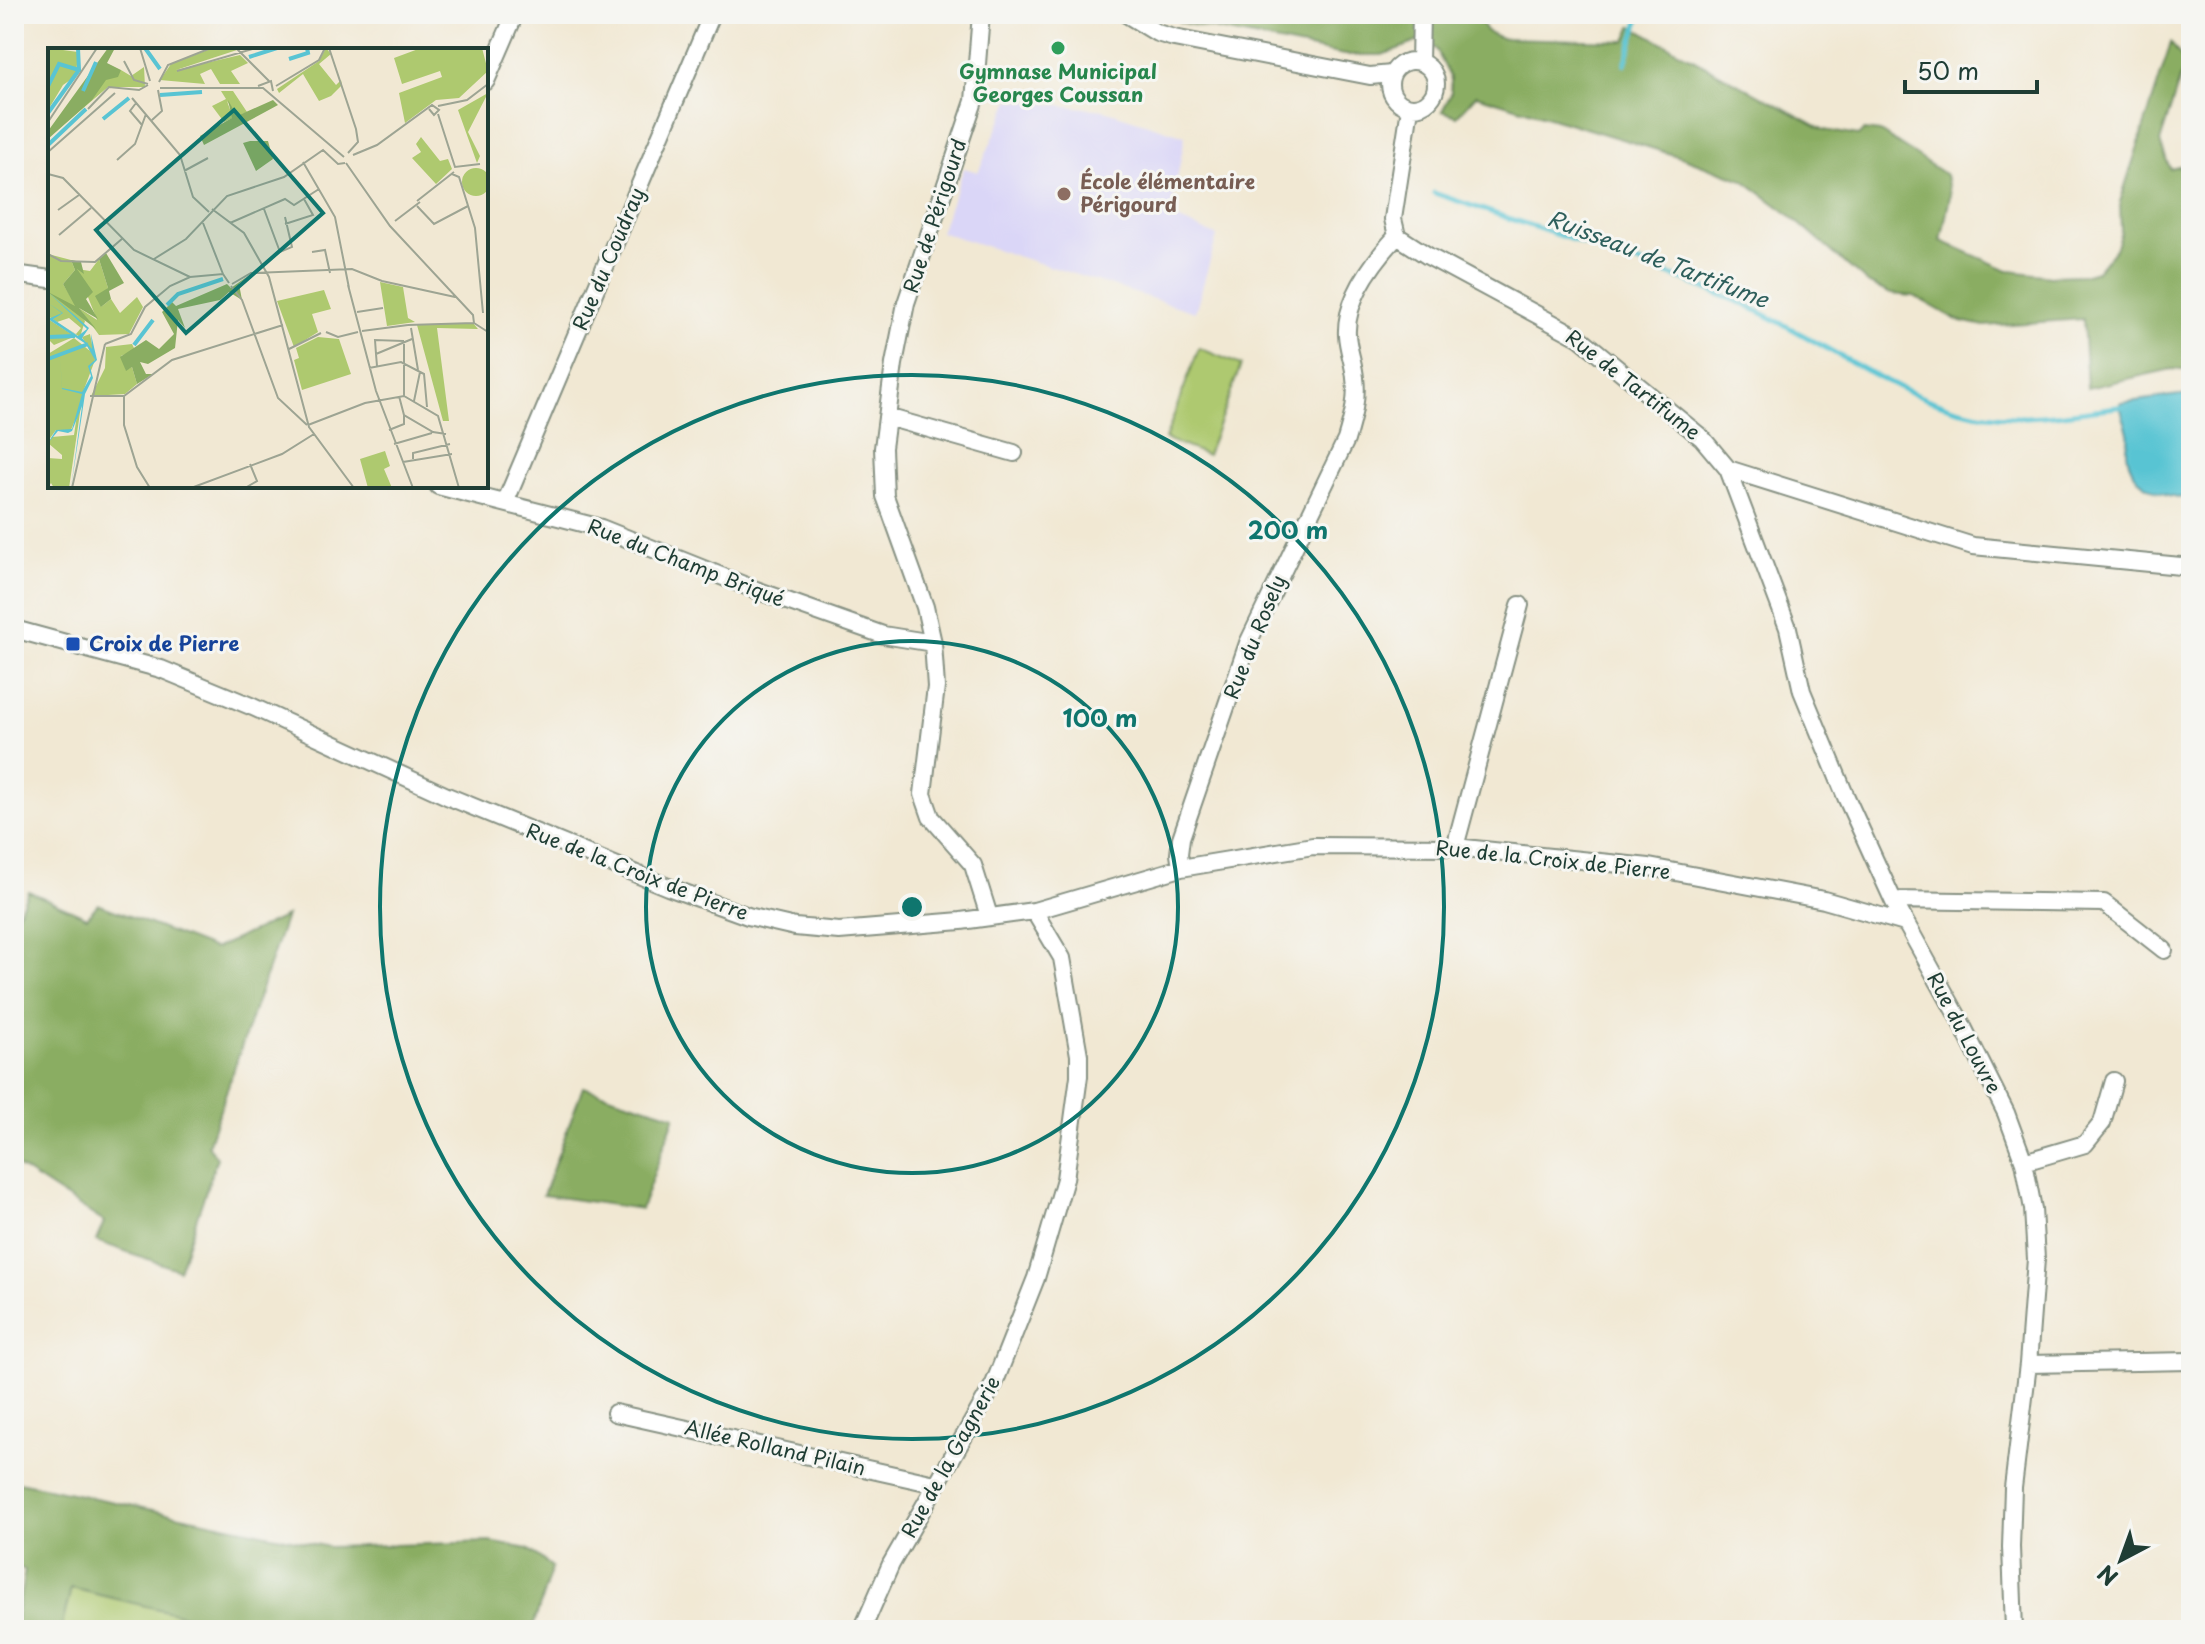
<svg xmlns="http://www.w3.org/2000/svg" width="2205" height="1644" font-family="'Playpen Sans',sans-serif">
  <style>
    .built { fill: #dad6f7 }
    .green { fill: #aec96f; stroke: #668352; stroke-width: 2 }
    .forest { fill: #8aad62; stroke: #54754b; stroke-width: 2 }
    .water { fill: #59c4d3; stroke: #3c8084; stroke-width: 2 }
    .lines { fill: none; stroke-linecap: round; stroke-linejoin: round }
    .stream { stroke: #59c4d3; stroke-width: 5 }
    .minor-casing { stroke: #889284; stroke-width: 20 }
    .minor { stroke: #fff; stroke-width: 16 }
    .ring { fill: none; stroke: #0f766e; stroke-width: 4 }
    .leisure-dot { fill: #2e9e5b; stroke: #f6f6f2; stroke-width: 3 }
    .education-dot { fill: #8d6e63; stroke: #f6f6f2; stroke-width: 3 }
    .transit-dot { fill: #1a4fb4; stroke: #f6f6f2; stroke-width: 3 }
    .labels { text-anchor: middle; stroke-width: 6; stroke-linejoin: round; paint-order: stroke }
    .leisure-label { font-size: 20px; font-weight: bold; fill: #27864d; stroke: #f6f6f2 }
    .education-label { font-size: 20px; font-weight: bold; fill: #785e54; stroke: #f6f6f2; text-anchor: start }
    .street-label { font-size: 20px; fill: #1f3d34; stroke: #f6f6f2 }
    .transit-label { font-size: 20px; font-weight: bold; fill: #164399; stroke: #f6f6f2; text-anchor: start }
    .water-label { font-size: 22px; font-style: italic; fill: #2e5f5c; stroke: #f6f6f2 }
    .inset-river { fill: none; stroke: #59c4d3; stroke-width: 4 }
    .inset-road { fill: none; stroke: #9da493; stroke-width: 2 }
    .view { fill: #0f766e; fill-opacity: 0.15; stroke: #0f766e; stroke-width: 4 }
    .inset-edge { fill: none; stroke: #1f3d34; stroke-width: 4 }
    .centre { fill: #0f766e; stroke: #f6f6f2; stroke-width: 4 }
    .ring-label { font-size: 24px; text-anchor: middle; font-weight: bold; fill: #0f766e; stroke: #f6f6f2; stroke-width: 6; stroke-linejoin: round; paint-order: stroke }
  </style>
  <rect width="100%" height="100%" fill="#f6f6f2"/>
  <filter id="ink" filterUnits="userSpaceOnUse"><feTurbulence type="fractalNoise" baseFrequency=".0125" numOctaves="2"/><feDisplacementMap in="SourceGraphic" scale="16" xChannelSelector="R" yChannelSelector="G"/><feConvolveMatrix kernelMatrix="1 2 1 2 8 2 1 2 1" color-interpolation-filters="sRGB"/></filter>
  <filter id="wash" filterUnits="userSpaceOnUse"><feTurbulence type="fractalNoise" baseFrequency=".006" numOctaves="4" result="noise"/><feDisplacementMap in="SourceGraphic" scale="32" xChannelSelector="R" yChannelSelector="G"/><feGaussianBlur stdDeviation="1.8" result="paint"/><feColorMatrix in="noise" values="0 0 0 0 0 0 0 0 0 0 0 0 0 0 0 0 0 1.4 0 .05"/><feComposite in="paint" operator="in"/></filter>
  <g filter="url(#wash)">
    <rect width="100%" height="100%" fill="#f1e8d3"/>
    <!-- built -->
    <path class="built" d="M 1010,100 L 1104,110 L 1185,136 L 1170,216 L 1217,236 L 1195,312 L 940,232 L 964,168 L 978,172 Z"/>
    <!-- green -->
    <path class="green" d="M 1199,348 L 1241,365 L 1207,455 L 1165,439 Z
      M 71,1588 L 190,1616 L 189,1630 L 61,1630 Z"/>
    <!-- forest -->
    <path class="forest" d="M 1181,14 L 1299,14 L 1331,18 L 1333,14 L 1476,14 L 1486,31 L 1501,38 L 1626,41 L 1632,26 L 1824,130 L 1858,136 L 1864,130 L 1880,132 L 1946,175 L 1950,196 L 1941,241 L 2010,271 L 2051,276 L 2083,275 L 2097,271 L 2115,249 L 2121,232 L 2120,202 L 2171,43 L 2185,63 L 2160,142 L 2170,169 L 2191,164 L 2191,371 L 2172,369 L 2087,388 L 2083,319 L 1984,326 L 1957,320 L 1914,296 L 1891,294 L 1869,284 L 1785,211 L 1743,180 L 1684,158 L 1476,95 L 1457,116 L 1442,111 L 1451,94 L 1451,79 L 1436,49 L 1419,41 L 1382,55 L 1344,55 L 1183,23 L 1179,22 Z
      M 28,891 L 87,917 L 98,904 L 214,949 L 286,916 L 208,1145 L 217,1158 L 179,1270 L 96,1241 L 104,1222 L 14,1164 L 14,922 Z
      M 583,1087 L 675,1116 L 641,1209 L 543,1195 Z
      M 14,1481 L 329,1547 L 490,1542 L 528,1549 L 552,1567 L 532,1630 L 245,1630 L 71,1588 L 61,1630 L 14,1630 L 25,1570 L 14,1565 Z"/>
    <!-- water -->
    <path class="water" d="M 2180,395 L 2191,395 L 2191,499 C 2161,496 2131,487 2127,452 C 2126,445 2130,439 2128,433 C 2126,422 2121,414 2120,403 Z"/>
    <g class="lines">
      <!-- stream -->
      <path class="stream" d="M 1625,64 L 1641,14
        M 1434,193 C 1536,228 1639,260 1738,302 C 1828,340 1909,414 2011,417 C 2049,418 2088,410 2126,406"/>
    </g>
  </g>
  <g filter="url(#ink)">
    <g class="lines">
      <defs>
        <path id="minor" d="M 981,14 L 974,101 L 906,303 L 894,364 L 883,448 L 885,496 L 925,607 L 933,643 L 936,687 L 923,794 L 931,817 L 973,865 L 989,916
          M 1126,14 L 1157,33 L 1174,38 L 1370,76 L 1392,74
          M1390 84a23 23 0 1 1 46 0a23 23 0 1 1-46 0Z
          M 1420,62 L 1421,14
          M 486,81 L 515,14
          M 1410,108 L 1393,219 L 1397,236 L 1428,256 L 1580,338 L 1702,438 L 1728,469 L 1973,546 L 2191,567
          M 14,274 L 50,279
          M 887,417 L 1014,453
          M 1728,469 L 1788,628 L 1802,691 L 1846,797 L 1893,900 L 1958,1017 L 2006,1113 L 2024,1162 L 2033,1209 L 2036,1259 L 2028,1364 L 2013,1488 L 2011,1547 L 2014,1630
          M 438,486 L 601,528 L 756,590 L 883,635 L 933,643
          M 505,503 L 712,14
          M 14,629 L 161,669 L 253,707 L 447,796 L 668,887 L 748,916 L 795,927 L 839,931 L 961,921 L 1034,911 L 1181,868 L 1313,846 L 1455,847 L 1649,867 L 1824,900 L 1905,923
          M 1455,847 L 1520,605
          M 1181,868 L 1179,854 L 1181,838 L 1248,643 L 1346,440 C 1352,420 1358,399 1355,378 C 1354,364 1348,350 1347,335 C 1345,299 1374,261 1397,236
          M 1893,900 L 2104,903 L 2164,950
          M 2024,1162 L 2085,1144 L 2102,1123 L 2114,1081
          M 2028,1364 L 2191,1361
          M 615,1413 L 935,1484
          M 862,1630 L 891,1564 L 994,1384 L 1036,1278 L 1065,1179 L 1079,1076 L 1079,1055 L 1062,958 L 1034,911"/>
      </defs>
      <!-- minor casing -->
      <use href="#minor" class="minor-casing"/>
      <!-- minor -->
      <use href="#minor" class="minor"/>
    </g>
  </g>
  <!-- distance rings -->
  <g class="ring">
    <circle cx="912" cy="907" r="266"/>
    <circle cx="912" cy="907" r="532"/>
  </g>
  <!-- markers -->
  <circle class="leisure-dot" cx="1058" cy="48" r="8"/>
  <circle class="education-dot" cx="1064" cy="194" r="8"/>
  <rect class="transit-dot" x="65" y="636" width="16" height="16" rx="4"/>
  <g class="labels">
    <!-- leisure labels -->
    <g class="leisure-label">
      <text x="1058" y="79">Gymnase Municipal<tspan x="1058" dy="23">Georges Coussan</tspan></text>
    </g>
    <!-- education labels -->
    <g class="education-label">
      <text x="1080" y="189">École élémentaire<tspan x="1080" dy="23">Périgourd</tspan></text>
    </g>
    <!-- street labels -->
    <g class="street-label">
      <text transform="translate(935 216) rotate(-72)" y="7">Rue de Périgourd</text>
      <text transform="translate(609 259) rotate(-67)" y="7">Rue du Coudray</text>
      <text transform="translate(1633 385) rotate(38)" y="7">Rue de Tartifume</text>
      <text transform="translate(686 563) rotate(21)" y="7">Rue du Champ Briqué</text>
      <text transform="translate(1255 637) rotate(-68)" y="7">Rue du Rosely</text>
      <text transform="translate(1553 860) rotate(6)" y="7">Rue de la Croix de Pierre</text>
      <text transform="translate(637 872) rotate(21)" y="7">Rue de la Croix de Pierre</text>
      <text transform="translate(1964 1033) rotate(62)" y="7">Rue du Louvre</text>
      <text transform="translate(775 1448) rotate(13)" y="7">Allée Rolland Pilain</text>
      <text transform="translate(951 1457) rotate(-61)" y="7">Rue de la Gagnerie</text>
    </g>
    <!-- transit labels -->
    <g class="transit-label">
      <text x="89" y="651">Croix de Pierre</text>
    </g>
    <!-- water labels -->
    <g class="water-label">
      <text transform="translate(1658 259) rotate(21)" y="8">Ruisseau de Tartifume</text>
    </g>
  </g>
  <!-- overview -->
  <g transform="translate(48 48)">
    <rect width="440" height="440" fill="#f1e8d3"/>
    <path d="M 0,0 L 30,4 L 28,28 L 15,37 L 0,62 ZM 165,0 L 189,2 L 128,22 L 192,7 L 200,15 L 183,23 L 192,36 L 172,36 L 163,21 L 152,26 L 157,36 L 112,32 L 123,16 ZM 278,0 L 283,6 L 271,16 L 288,37 L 293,32 L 294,37 L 283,48 L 271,53 L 255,26 L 231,45 L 229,41 L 271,13 ZM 373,0 L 434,0 L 440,23 L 411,50 L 388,52 L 357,75 L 351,45 L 394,29 L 392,23 L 354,36 L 346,10 ZM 96,19 L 97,39 L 60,39 L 7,84 L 3,81 L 37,40 L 73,22 L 83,28 ZM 173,43 L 185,43 L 199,64 L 189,68 L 179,53 L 185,70 L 176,74 L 164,58 L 178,51 ZM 440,45 L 420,84 L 432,108 L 429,115 L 410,62 ZM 373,89 L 392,113 L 400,111 L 404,121 L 388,136 L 364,110 L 373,104 L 368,96 ZM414 134a14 14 0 1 1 28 0a14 14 0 1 1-28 0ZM 0,206 L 23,212 L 27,222 L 15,236 L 37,273 L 32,289 L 10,275 L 28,286 L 33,280 L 21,270 L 9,274 L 0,268 ZM 51,211 L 60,240 L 53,259 L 63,251 L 72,265 L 89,249 L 95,259 L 81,286 L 51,287 L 31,260 L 49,272 L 29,221 L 42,223 ZM 332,234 L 355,239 L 360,270 L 367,274 L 339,278 ZM 276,242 L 283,261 L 264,266 L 270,284 L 246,299 L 229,253 ZM 0,271 L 25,287 L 23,290 L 6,297 L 0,291 ZM 425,275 L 430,281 L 389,280 L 401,373 L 395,373 L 369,277 ZM 42,286 L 47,312 L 35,344 L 21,440 L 6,440 L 3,435 L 0,440 L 0,410 L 14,411 L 14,407 L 0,395 L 4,389 L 26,387 L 29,367 L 23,382 L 8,382 L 0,393 L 0,306 L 26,290 L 42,303 L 34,289 ZM 270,289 L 291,291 L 303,326 L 254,342 L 246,312 L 251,310 L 248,300 ZM 84,296 L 87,302 L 73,308 L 78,322 L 84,319 L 89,336 L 77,346 L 43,348 L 57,320 L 58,299 ZM 337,403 L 342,418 L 336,421 L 344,440 L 320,440 L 312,411 Z" fill="#aec96f"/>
    <path d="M 60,0 L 67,0 L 59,15 L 73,22 L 70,29 L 58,32 L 44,52 L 0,91 L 0,83 ZM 180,52 L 189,68 L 225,52 L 230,57 L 156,97 L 152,88 L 184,70 ZM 202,93 L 220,93 L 225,111 L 208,123 L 195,95 ZM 58,205 L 76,235 L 61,243 L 63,251 L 53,259 L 47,248 L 60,240 L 51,211 ZM 23,212 L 33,214 L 36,226 L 29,221 L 45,244 L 38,251 L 50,271 L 31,260 L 48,281 L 0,244 L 27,258 L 15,236 L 27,222 ZM 200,228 L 191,236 L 194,252 L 181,244 L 172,252 L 130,261 L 137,280 L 130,272 L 127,300 L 100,316 L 92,314 L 98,326 L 105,326 L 89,336 L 84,319 L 78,323 L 72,309 L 98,292 L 111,301 L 126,286 L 114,264 L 124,254 L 128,258 L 179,236 L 183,240 Z" fill="#8aad62"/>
    <path d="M 0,244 L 41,280 L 34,290 L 44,301 L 43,286 L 49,312 L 42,319 L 45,330 L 37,346 L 23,440 L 34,358 L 24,383 L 20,385 L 10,383 L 0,395 L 8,382 L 24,381 L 34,346 L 14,341 L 12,307 L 14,340 L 34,344 L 43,328 L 40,318 L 47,312 L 38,296 L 0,271 L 14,265 L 0,255 L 15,265 L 5,271 L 30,288 L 39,281 Z" fill="#59c4d3"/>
    <path class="inset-river" d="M 97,0 L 112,21M 201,9 L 229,0M 241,11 L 260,5 L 259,0M 0,38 L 11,16 L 31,22 L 30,0M 35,43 L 48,14M 112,47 L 154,44M 0,65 L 31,22M 55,71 L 81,50M 0,97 L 38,61M 119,257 L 130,246 L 175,231M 0,289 L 27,288M 86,297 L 105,272M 0,311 L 40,296"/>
    <path class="inset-road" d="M 92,0 L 102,33M 188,0 L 221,33M 281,0 L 308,81 L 310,94 L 300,105M 76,13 L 86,32 L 100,36M 129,23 L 208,0M 111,34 L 120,17 L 163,0M 210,38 L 223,33 L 225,43M 228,38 L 271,12 L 277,0M 112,40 L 215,40 L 296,109M 84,50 L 132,107 L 145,149 L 161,164M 88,55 L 82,63 L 94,77M 390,58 L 419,52 L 440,36M 40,61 L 61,39 L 91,42 L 100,37M 390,66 L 407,119 L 432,116M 104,72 L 114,63 L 110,42M 0,74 L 49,0M 0,104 L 67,45M 305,107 L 329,97 L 384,57 L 391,62 L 386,67 L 381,61M 69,112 L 87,96 L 98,66M 255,114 L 287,169 L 301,240M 298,115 L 342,178 L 425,267 L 426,275 L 440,284M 136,123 L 160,110M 0,126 L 15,130 L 86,202 L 142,229M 404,126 L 411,129 L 427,180 L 435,265M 369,153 L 406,124M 369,158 L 386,176 L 420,158M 164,161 L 196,185 L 221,229 L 261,379 L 306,440M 216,161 L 232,204 L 244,199 L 237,169M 10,162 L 31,147M 347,173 L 372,154M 155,175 L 175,226M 182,175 L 237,151 L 246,157 L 271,141M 237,176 L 265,167 L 256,151M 11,187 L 43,160M 264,204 L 277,202 L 282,225M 0,206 L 13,213 L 47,214 L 75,190M 106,211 L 138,191 L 179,148 L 236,129 L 275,102 L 290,116 L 297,115M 184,236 L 203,225 L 304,221 L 334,233 L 407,249M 300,237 L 328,343 L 365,440M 183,238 L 194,252 L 230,350 L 259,377M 309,264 L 335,260M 360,277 L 426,275M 363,280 L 370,322M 314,283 L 360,277M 278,284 L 290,289 L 310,284M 57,296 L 83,286 L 97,259 L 122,238 L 142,229 L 175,226 L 181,235M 241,301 L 273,285M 328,306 L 327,292 L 356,293M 329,318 L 328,306 L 364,291M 321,320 L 353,314 L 376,326 L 379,359M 42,348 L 76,348 L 124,312 L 235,277M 76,348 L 76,377 L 89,419 L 102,440M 351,348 L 356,367 L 385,384 L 398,386M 356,348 L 356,293M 366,353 L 372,324M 260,377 L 317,355 L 356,348 L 390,368 L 411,440M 341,382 L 356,376 L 356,367M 346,396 L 384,385M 365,411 L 365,405 L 402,396M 355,414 L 404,406M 24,440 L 57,296M 143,440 L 234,406 L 266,386M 197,440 L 209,433 L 202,416"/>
    <path class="view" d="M 186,62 L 275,165 L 138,285 L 48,182 Z"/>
    <rect width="440" height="440" class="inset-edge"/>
  </g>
  <circle cx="912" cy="907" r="12" class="centre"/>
  <g class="ring-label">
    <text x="1288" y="539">200 m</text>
    <text x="1100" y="727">100 m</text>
  </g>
  <!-- margin -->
  <rect width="2205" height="1644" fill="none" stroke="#f6f6f2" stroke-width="48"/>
  <!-- north arrow -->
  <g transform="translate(2121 1560) rotate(221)" stroke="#f6f6f2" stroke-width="6" paint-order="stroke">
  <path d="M0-6L14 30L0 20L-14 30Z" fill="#1f3d34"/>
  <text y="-12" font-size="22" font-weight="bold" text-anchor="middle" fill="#1f3d34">N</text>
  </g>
  <!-- scale -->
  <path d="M1905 80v12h132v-12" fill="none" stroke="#1f3d34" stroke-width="4"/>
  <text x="1917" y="80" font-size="24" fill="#1f3d34" stroke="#f6f6f2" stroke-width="6" paint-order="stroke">50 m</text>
</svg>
